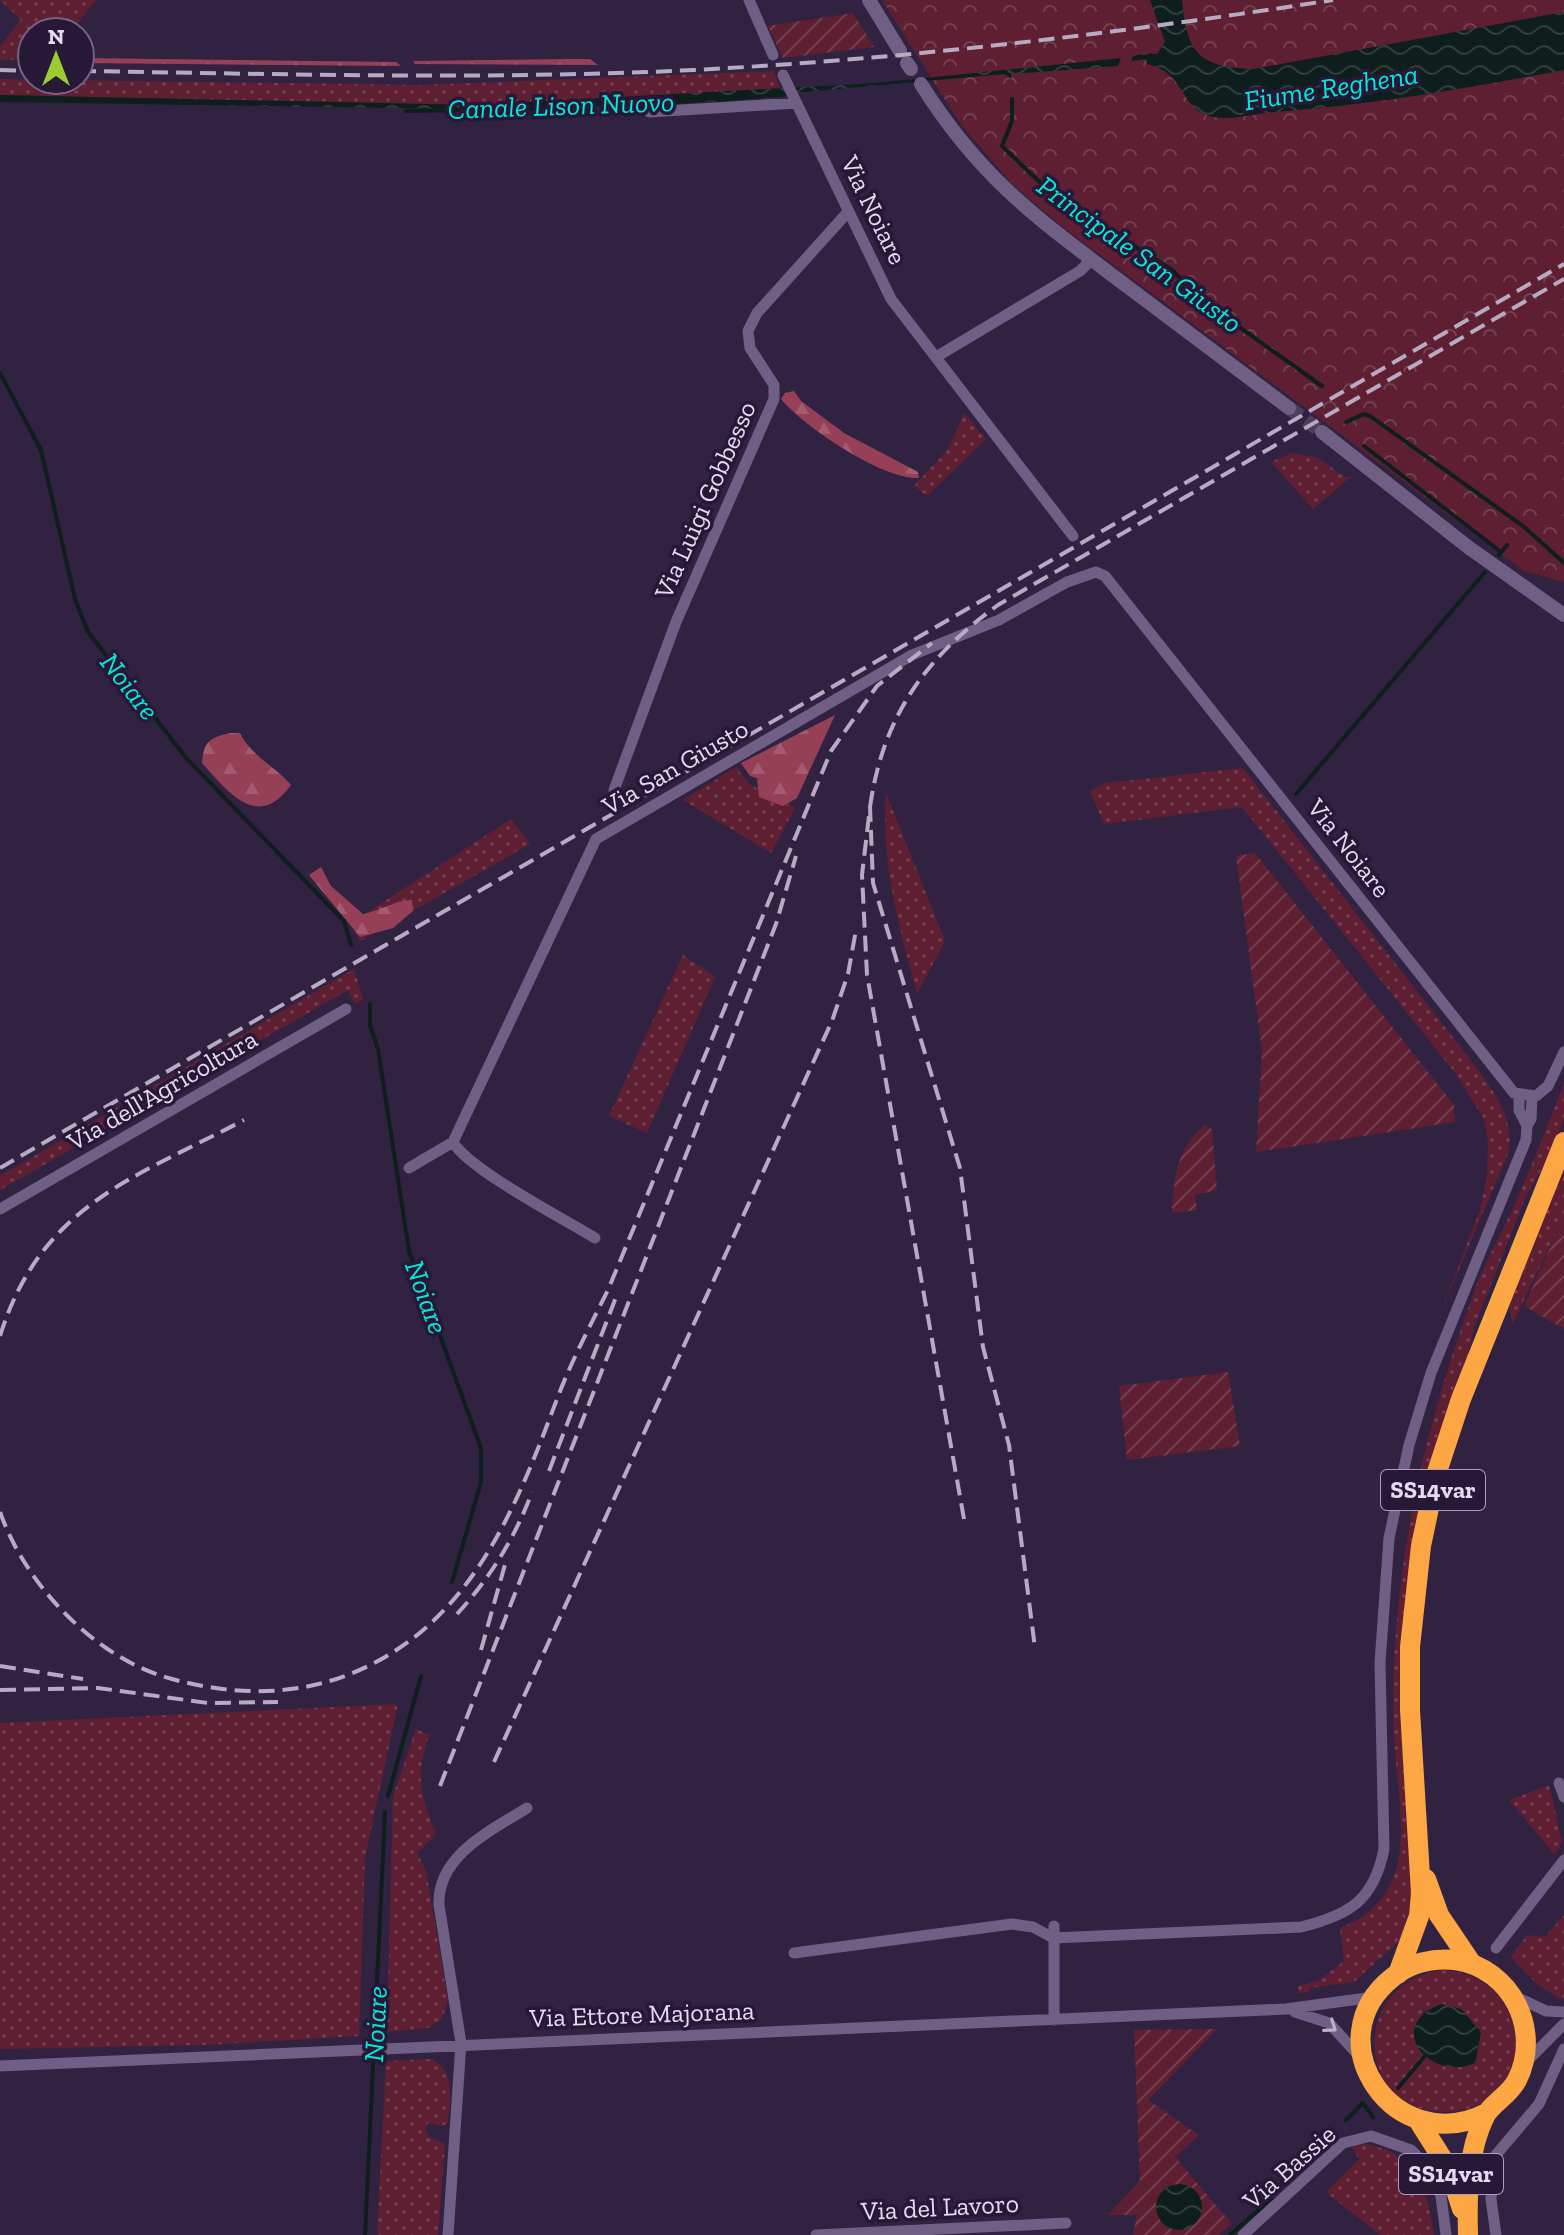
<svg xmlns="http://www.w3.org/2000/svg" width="1564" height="2235" font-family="'Zilla Slab',serif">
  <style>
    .grass { fill: url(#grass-dots); fill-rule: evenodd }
    .forest { fill: url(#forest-firs) }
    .park { fill: url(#park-crowns) }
    .garden { fill: url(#garden-furrows) }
    .water { fill: url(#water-waves) }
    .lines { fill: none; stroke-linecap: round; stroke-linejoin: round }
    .stream { stroke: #0d1e1c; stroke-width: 4 }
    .secondary-tunnel { stroke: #4d3e5c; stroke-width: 14; stroke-dasharray: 14 7; stroke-linecap: butt }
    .street { stroke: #705f84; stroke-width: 11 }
    .secondary { stroke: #705f84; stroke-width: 14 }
    .highway { stroke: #fda744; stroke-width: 20 }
    .rail { stroke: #b6abc3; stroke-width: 4; stroke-dasharray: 16 8; stroke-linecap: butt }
    .oneway { stroke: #bbb0ca }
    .labels { text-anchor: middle; stroke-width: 7; stroke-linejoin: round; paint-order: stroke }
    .shield { fill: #281838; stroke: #aca0b9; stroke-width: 2 }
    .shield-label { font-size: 24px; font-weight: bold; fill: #e4dbf0 }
    .street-label { font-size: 26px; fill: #e4dbf0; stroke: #281838 }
    .water-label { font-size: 28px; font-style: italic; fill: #06e9d9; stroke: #281838 }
  </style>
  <defs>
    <pattern id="grass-dots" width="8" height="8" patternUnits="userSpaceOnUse" patternTransform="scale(2)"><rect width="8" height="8" fill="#5d1f31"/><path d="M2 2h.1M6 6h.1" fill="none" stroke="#743f4f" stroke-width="1.8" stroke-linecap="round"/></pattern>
    <pattern id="forest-firs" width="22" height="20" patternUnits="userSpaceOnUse" patternTransform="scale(2)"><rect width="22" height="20" fill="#964057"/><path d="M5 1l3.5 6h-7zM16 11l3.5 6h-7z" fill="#a55b6f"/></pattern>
    <pattern id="park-crowns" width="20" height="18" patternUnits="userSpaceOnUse" patternTransform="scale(2)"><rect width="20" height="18" fill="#5d1f31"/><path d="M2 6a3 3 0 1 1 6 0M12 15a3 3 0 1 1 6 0" fill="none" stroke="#743f4f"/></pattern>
    <pattern id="garden-furrows" width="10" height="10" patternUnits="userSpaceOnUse" patternTransform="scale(2)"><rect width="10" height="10" fill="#5d1f31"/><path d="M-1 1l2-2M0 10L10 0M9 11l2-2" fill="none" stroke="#743f4f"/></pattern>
    <pattern id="water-waves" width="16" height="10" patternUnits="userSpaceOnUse" patternTransform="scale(2)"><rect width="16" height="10" fill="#0d1e1c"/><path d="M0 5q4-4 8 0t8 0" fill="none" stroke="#303e3d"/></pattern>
  </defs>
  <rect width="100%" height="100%" fill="#322242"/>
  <!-- grass -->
  <path class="grass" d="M 0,0 L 96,0 L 71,32 L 32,32 L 32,59 L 0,60 L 0,46 L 21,20 Z
    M 774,71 L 780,88 L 474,105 L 0,95 L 0,79 L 422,85 Z
    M 964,413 L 986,439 L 927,496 L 914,486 L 949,448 Z
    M 1292,453 L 1318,458 L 1345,477 L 1351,477 L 1313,509 L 1271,462 Z
    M 736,767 L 749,784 L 795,808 L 771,853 L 683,800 Z
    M 1243,768 L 1466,1054 C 1487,1083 1517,1115 1508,1154 L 1440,1314 L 1480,1210 L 1487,1176 L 1488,1142 L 1484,1119 L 1456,1074 L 1242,807 L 1104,824 L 1090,791 L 1106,783 Z
    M 886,793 L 945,941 L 917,994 C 899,924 881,866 886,793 Z
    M 511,819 L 530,844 L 360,941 L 351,923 Z
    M 683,955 L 715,977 L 647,1133 L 609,1116 Z
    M 354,969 L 363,1000 L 355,1004 L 348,990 L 0,1190 L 0,1176 Z
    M 1564,1084 L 1564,1119 L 1550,1155 L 1526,1196 L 1474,1328 L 1401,1665 L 1400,1718 L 1414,1882 L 1406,1929 L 1399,1941 L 1354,1982 L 1310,1988 L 1309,1992 L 1298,1993 L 1298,1986 L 1318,1981 L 1344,1961 L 1340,1928 C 1420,1897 1400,1819 1395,1751 C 1392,1711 1393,1670 1396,1630 C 1406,1510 1432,1409 1473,1295 C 1484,1263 1502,1233 1516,1202 C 1533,1163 1548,1124 1564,1084 Z
    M 1564,1167 L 1564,1217 L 1512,1325 L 1509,1304 Z
    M 398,1704 L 365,1857 L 359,2036 L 204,2045 L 0,2049 L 0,1723 Z
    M 416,1729 L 429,1735 C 415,1779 420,1793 436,1834 L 417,1853 L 426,1871 L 448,2000 L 442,2019 L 428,2028 L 387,2032 L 393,1796 Z
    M 1549,1785 L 1562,1842 L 1555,1855 L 1509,1800 Z
    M 1564,1915 L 1564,1999 L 1560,1999 L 1537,1984 L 1511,1957 L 1527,1935 L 1545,1937 Z
    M 1441,1970 C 1539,1974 1540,2110 1446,2112 C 1356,2114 1347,1985 1441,1970 ZM 1441,2004 C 1472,2009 1486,2035 1475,2063 L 1424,2057 L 1414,2028 L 1424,2011 Z
    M 432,2059 C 456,2072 450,2100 448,2123 L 442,2126 L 428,2123 L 425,2130 L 431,2138 L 445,2144 L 438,2235 L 377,2235 L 386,2061 Z
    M 1364,2144 C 1417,2152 1427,2188 1434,2235 L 1380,2235 L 1326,2192 L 1359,2159 L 1351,2146 Z"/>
  <!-- forest -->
  <path class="forest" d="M 80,58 L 396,62 L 401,66 L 80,63 Z
    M 575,59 L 590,59 L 598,65 L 415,64 L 413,61 Z
    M 794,391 L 801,401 L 844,433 L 918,472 L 919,478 C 883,480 804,427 781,399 L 785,393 Z
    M 835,715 L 797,798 L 783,806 L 759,797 L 757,778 L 750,776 L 741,763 Z
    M 230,733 L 240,733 C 251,756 275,766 291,785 C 258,831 229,793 202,763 C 204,741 209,738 230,733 Z
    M 321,867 L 331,886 L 363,914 C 381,911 394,900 412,900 L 413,911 L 393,928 L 360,937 L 309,875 Z"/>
  <!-- park -->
  <path class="park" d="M 882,0 L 1564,0 L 1564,582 L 1524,571 L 1060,225 L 1011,183 L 960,123 Z"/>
  <!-- garden -->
  <path class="garden" d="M 853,13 L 874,47 L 783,58 L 768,26 Z
    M 1255,853 L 1454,1105 L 1455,1122 L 1256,1152 L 1262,1051 L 1236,856 Z
    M 1205,1125 L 1212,1129 L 1217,1190 L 1195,1195 L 1197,1210 L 1172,1213 C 1174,1177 1176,1149 1205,1125 Z
    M 1564,1217 L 1564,1329 L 1524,1306 Z
    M 1228,1372 L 1240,1446 L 1127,1460 L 1119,1386 Z
    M 1217,2029 L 1148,2100 L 1199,2135 L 1175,2157 L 1232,2224 L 1219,2235 L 1133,2235 L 1137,2215 L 1108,2215 L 1140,2181 L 1134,2030 Z"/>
  <!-- water -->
  <path class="water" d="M 1150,0 L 1182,0 C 1187,54 1199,67 1253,69 L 1564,12 L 1564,70 C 1468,88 1372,105 1275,112 C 1252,113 1233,122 1209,116 C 1180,108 1185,72 1147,64 L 1146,59 L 1132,61 L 1132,57 L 1143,53 L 1157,54 L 1165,42 Z
    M 1121,58 L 1118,66 L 1011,74 L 1011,79 L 1005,74 L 715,100 L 525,110 L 0,102 L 0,95 L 474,105 L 875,83 Z
    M 1442,2004 L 1461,2009 L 1481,2032 L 1475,2063 C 1432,2083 1381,2027 1442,2004 Z
    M1156 2207a23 23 0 1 1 46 0a23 23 0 1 1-46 0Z"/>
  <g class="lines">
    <!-- stream -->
    <path class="stream" d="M 1012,99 L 1012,121 L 1002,146 L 1051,193 L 1100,229 L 1108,229 L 1172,270 L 1207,304 L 1322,386
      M 717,100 L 788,94
      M 661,103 L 704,100
      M 605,106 L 645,104
      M 553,109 L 593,106
      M 406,111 L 545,109
      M 0,373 L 41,450 L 75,599 L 88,632 L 187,759 L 344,921 L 351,945
      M 1346,422 L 1364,414 L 1370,416 L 1523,526 L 1564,563
      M 1364,446 L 1501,552
      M 1499,555 L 1507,545
      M 1296,794 L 1485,572
      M 370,1004 L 370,1025 L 378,1049 L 409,1251 L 481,1448 L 481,1482 L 452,1582
      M 388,1796 L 421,1676
      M 1398,2088 L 1424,2057
      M 1346,2120 L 1363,2103 L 1373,2117
      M 365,2235 L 385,1812
      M 1230,2235 L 1271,2199"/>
    <!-- secondary-tunnel -->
    <path class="secondary-tunnel" d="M 1289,408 L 1322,432"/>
    <!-- street -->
    <path class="street" d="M 749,0 L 773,55
      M 783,75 L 891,299 L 1073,536
      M 649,112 L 797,103
      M 936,357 L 1080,271 L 1091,260
      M 614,790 L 676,622 L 774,399 L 774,385 L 750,348 L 748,331 L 757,313 L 847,213
      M 1519,1094 L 1519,1110 L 1527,1126 L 1531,1119 L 1532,1096
      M 409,1168 L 453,1142
      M 0,1209 L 346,1009
      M 595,1238 C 564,1219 468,1169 453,1142 L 596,839 L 912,655 L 999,620 L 1067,582 L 1096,572 L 1105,576 L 1514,1093 L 1536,1096 L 1548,1086 L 1564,1052
      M 1559,1783 L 1564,1797
      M 1054,1926 L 1054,2020
      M 1496,1948 L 1564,1860
      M 794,1953 L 1012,1924 L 1033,1927 L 1053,1938 L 1301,1927 C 1350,1915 1374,1900 1384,1849 L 1380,1663 L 1389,1538 L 1409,1445 L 1431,1373 L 1526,1140 L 1527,1126
      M 1512,1995 L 1546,2011 L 1564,2012
      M 1295,2012 L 1329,2023 L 1360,2057
      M 1527,2061 L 1564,2024
      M 0,2066 L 1286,2009 L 1374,1997
      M 448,2235 L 461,2043 L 439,1905 C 437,1856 490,1831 527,1808
      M 816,2235 L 1066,2223
      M 1243,2235 L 1343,2143 L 1371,2136 L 1411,2150 L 1431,2170 L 1441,2196 L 1446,2235
      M 1496,2235 L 1491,2199 L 1495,2156 L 1539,2104 L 1564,2049"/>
    <!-- secondary -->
    <path class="secondary" d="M 869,0 L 900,51
      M 907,63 L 911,69
      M 921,84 C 981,180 1041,221 1128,287 C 1182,327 1235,368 1289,408
      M 1322,432 L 1468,547 L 1564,615"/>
    <!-- highway -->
    <path class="highway" d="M 1426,1879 L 1439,1915 L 1472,1964
      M 1398,1974 L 1419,1916 L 1421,1893 L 1410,1710 L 1410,1647 L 1421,1546 L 1436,1475 L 1461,1399 L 1564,1142
      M 1418,2120 L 1449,2169 L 1462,2209
      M 1468,2235 C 1467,2196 1467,2152 1485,2116 C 1492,2103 1510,2095 1517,2080 C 1542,2031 1512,1968 1455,1960 C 1433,1958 1410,1963 1393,1977 C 1313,2040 1395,2160 1487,2113"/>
    <!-- rail -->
    <path class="rail" d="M 0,70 L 32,71
      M 80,71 C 284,74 489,80 693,70 C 908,59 1121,33 1333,0
      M 870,807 C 883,716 925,658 998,605 L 1564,279
      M 0,1168 L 1564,264
      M 0,1336 C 41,1205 134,1178 244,1120
      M 549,1471 L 618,1292
      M 0,1512 C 26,1586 96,1659 172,1679 C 231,1695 292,1697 350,1674 C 469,1627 515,1511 557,1399 C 571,1362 590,1326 608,1290 L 831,751 L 877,686 L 932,643
      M 964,1519 L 867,975 L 862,875 L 870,807 L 873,883 L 960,1168 L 983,1347 L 1009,1445 L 1035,1648
      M 457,1614 C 490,1578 515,1538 532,1492
      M 481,1650 L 506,1561
      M 0,1666 L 83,1679
      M 0,1690 L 98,1688 L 208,1703 L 278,1702
      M 494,1762 L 832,1021 L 848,974 L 856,930
      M 440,1786 L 776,924 L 796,856"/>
  </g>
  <!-- one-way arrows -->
  <defs><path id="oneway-chevron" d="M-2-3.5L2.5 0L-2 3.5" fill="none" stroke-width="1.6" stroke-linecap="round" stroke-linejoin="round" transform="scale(2)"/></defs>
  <use class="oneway" href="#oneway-chevron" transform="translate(1331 2027) rotate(35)"/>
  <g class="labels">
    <!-- shield labels -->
    <g class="shield">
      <rect x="1381" y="1470" width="104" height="40" rx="6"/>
      <rect x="1399" y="2154" width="104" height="40" rx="6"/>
    </g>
    <g class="shield-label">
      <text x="1433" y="1498">SS14var</text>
      <text x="1451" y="2182">SS14var</text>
    </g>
    <!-- street labels -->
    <g class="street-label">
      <text transform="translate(874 210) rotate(64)" y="9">Via Noiare</text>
      <text transform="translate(705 500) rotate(-66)" y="9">Via Luigi Gobbesso</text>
      <text transform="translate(675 767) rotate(-30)" y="9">Via San Giusto</text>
      <text transform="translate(1349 848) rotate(52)" y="9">Via Noiare</text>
      <text transform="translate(162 1090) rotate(-30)" y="9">Via dell'Agricoltura</text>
      <text transform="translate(642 2014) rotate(-2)" y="9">Via Ettore Majorana</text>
      <text transform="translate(1289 2167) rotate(-41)" y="9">Via Bassie</text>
      <text transform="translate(940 2207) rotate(-3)" y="9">Via del Lavoro</text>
    </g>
    <!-- water labels -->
    <g class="water-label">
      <text transform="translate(1331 87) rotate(-9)" y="10">Fiume Reghena</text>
      <text transform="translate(561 105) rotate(-2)" y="10">Canale Lison Nuovo</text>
      <text transform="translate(1140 254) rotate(36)" y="10">Principale San Giusto</text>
      <text transform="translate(130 686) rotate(52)" y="10">Noiare</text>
      <text transform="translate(427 1297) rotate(70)" y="10">Noiare</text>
      <text transform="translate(375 2024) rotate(-87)" y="10">Noiare</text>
    </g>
  </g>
  <!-- north arrow -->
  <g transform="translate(56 56)"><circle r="38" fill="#281838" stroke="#736682" stroke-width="2"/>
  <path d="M0-6L14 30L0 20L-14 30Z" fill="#9cca32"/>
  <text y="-12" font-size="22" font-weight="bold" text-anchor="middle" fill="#e4dbf0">N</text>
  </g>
</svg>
